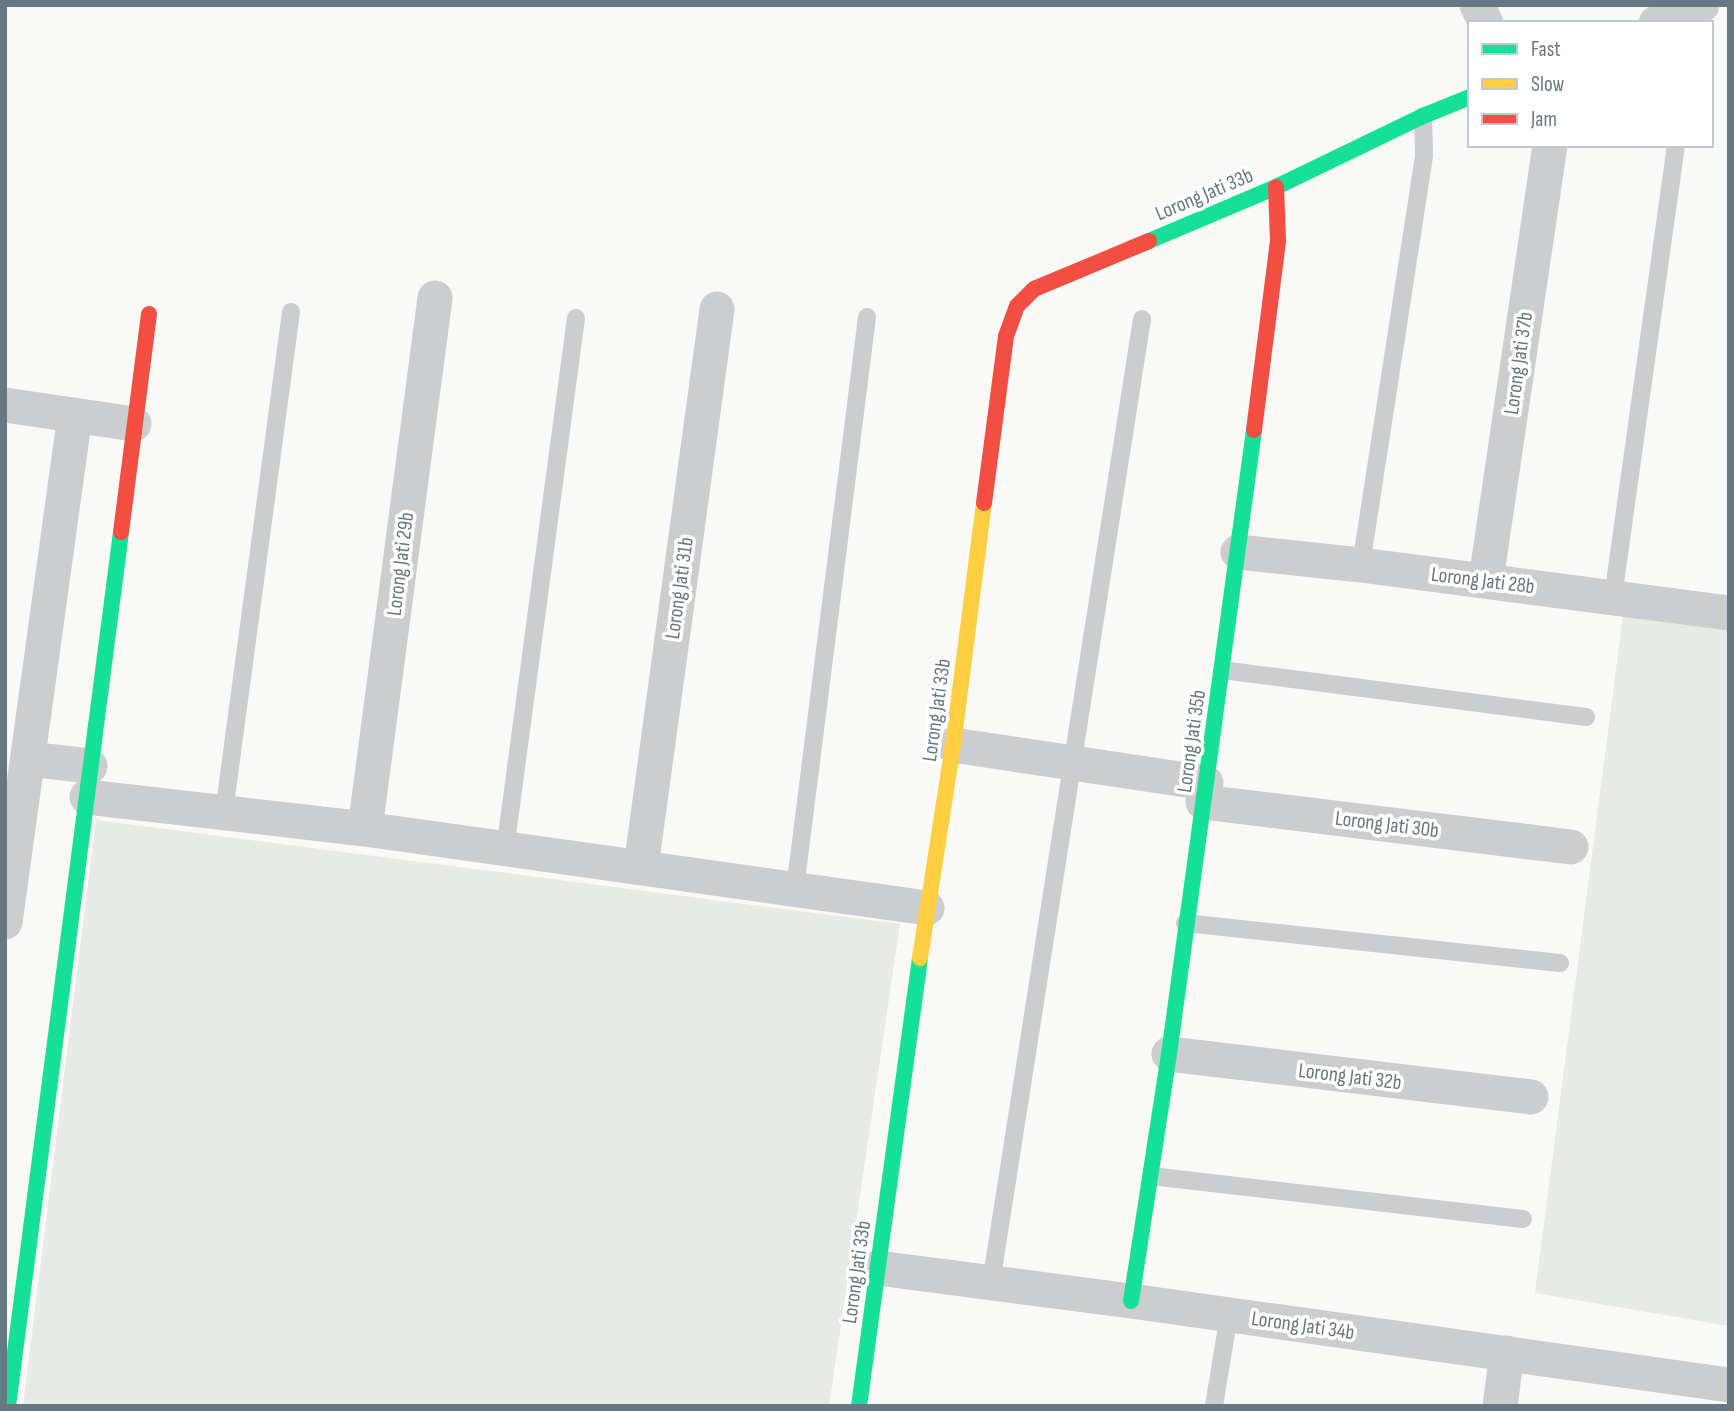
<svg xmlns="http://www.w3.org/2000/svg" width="1734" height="1411" font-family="'Sofia Sans Condensed',sans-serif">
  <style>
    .green { fill: #e8eae6 }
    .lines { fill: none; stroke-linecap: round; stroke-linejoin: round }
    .lane { stroke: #cbcdce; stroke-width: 18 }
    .street { stroke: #cbcdce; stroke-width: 35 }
    .fast { stroke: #16e098; stroke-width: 16 }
    .slow { stroke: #ffcf43; stroke-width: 16 }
    .jam { stroke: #f24e42; stroke-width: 16 }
    .labels { text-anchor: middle; stroke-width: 7; stroke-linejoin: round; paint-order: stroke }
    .street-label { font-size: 21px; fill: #667881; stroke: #fff }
  </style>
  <rect width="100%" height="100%" fill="#f9f9f8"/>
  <!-- green -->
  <path class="green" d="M 1623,616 L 1729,628 L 1729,1326 L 1535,1293 Z
    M 96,820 L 900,924 L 829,1406 L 23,1406 Z"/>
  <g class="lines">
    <!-- lane -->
    <path class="lane" d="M 1361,565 L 1424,156 L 1423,116
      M 1613,597 L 1676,145
      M 1222,670 L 1586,717
      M 224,812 L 291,312
      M 505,850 L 576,318
      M 795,889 L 867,317
      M 1185,923 L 1560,963
      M 1151,1176 L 1523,1219
      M 991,1283 L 1142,319
      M 1214,1406 L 1229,1314"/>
    <!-- street -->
    <path class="street" d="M 1477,5 L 1486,23
      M 1656,23 L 1702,5
      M 5,405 L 134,424
      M 1238,552 L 1361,565 L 1729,613
      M 1486,580 L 1550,145
      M 953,745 L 1206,783
      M 28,759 L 90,766
      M 87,797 L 365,829 L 927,908
      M 1203,802 L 1571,847
      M 365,829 L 435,298
      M 641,867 L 717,309
      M 5,922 L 75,415
      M 1169,1054 L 1531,1097
      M 878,1268 L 1131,1301 L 1729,1385
      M 1500,1406 L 1507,1353"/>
    <!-- fast -->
    <path class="fast" d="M 1149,241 L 1276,187 L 1423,116 L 1470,97
      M 1131,1301 L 1169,1054 L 1254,430
      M 8,1406 L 121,532
      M 859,1406 L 920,958"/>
    <!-- slow -->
    <path class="slow" d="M 920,958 L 953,745 L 984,503"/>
    <!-- jam -->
    <path class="jam" d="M 1254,430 L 1278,241 L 1276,187
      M 984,503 L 1006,336 L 1017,306 L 1034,289 L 1149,241
      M 121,532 L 149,314"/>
  </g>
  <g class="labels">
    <!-- street labels -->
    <g class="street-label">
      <text transform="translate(1204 194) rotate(-23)" y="7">Lorong Jati 33b</text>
      <text transform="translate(1518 363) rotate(-82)" y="7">Lorong Jati 37b</text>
      <text transform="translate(400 564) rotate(-83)" y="7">Lorong Jati 29b</text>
      <text transform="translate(1483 580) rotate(7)" y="7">Lorong Jati 28b</text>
      <text transform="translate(679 588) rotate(-82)" y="7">Lorong Jati 31b</text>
      <text transform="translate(936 710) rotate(-82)" y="7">Lorong Jati 33b</text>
      <text transform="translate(1191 741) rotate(-82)" y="7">Lorong Jati 35b</text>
      <text transform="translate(1387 824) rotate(7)" y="7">Lorong Jati 30b</text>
      <text transform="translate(1350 1076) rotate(7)" y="7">Lorong Jati 32b</text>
      <text transform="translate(856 1272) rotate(-82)" y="7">Lorong Jati 33b</text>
      <text transform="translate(1303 1325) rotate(8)" y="7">Lorong Jati 34b</text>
    </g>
  </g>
  <!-- border -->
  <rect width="1734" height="1411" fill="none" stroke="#667881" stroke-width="14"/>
  <!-- legend -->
  <rect x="1468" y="21" width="245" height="126" fill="#ffffff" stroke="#c2c9cd" stroke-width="2"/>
  <rect x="1482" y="44" width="35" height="10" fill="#16e098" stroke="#c2c9cd" stroke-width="2"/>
  <text x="1531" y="56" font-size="21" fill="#667881">Fast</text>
  <rect x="1482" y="79" width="35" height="10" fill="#ffcf43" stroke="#c2c9cd" stroke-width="2"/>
  <text x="1531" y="91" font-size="21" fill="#667881">Slow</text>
  <rect x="1482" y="114" width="35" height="10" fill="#f24e42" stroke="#c2c9cd" stroke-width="2"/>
  <text x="1531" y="126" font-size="21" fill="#667881">Jam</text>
</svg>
